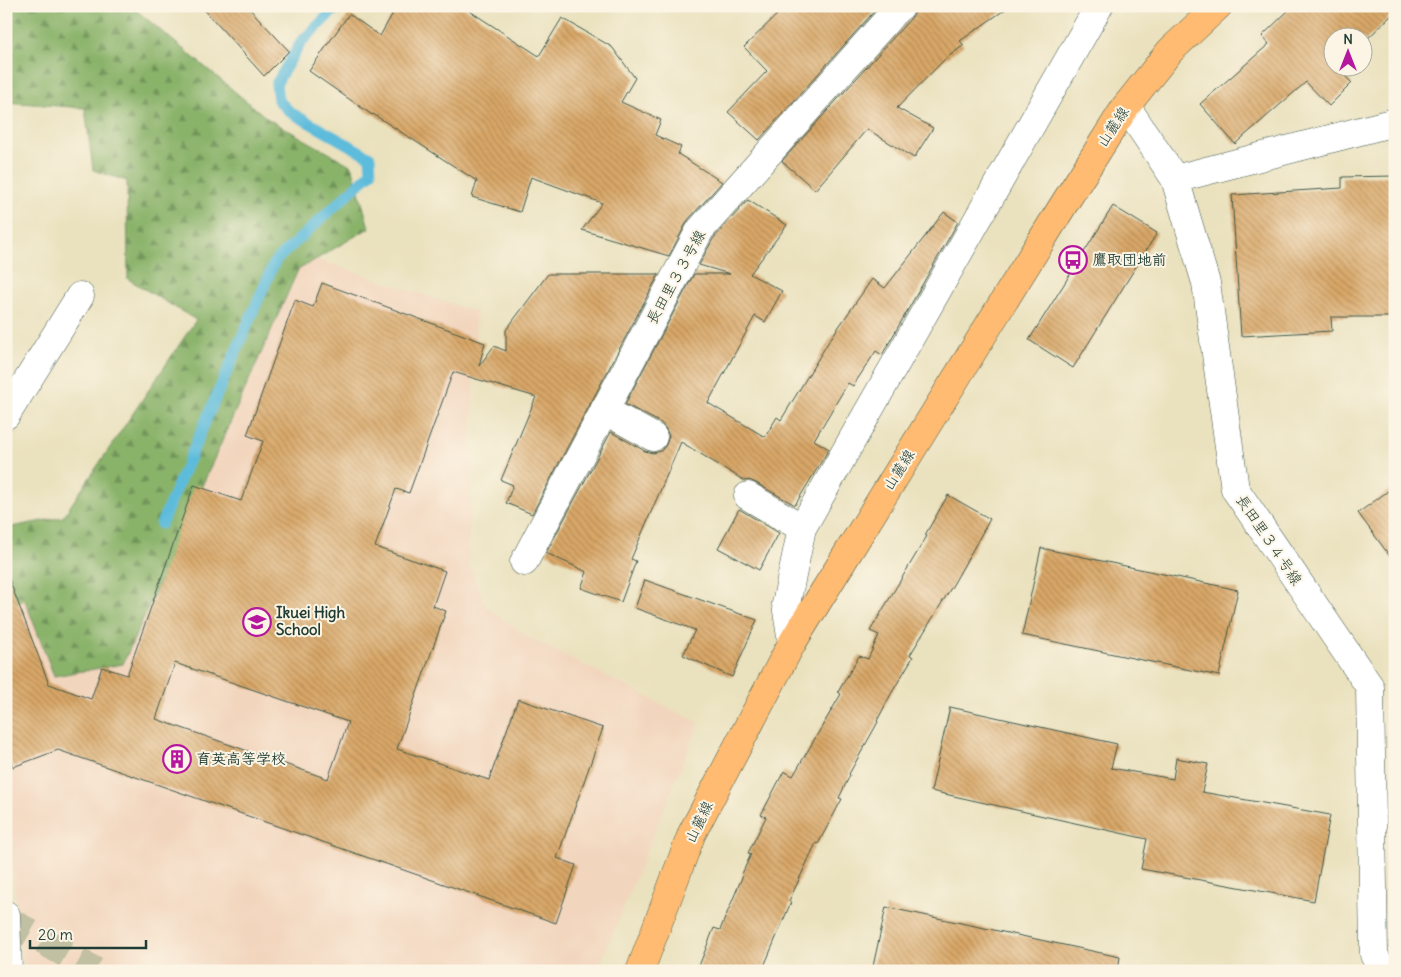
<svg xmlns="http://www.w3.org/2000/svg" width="1401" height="977" font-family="Delius,'Klee One',sans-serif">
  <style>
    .built { fill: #f2d5bd }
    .forest { fill: url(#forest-firs); stroke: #54784f }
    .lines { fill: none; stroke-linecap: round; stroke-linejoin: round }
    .stream { stroke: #5dbcdb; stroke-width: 11 }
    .building { fill: url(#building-back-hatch); fill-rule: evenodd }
    .motorway-tunnel { stroke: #c1c0a2; stroke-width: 28; stroke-dasharray: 28 14; stroke-linecap: butt }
    .minor-casing { stroke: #3d5649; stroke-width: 29 }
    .primary-casing { stroke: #3d5649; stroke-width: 29 }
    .minor { stroke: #fff; stroke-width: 28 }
    .primary { stroke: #febb71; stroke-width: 28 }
    .labels { text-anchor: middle; stroke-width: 4; stroke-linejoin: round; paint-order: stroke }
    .street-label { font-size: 15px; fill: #1f3d34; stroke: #fcf5e5 }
    .poi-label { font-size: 15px; font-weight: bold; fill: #1f3d34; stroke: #fcf5e5; text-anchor: start }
  </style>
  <defs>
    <pattern id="forest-firs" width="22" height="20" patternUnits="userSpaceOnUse" patternTransform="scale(1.25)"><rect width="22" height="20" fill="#8ab36a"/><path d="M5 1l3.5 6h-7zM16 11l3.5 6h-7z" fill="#709358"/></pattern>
    <pattern id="building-back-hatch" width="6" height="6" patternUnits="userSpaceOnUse" patternTransform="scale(1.25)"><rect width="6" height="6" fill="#d9a767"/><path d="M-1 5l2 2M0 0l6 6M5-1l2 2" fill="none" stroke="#af8956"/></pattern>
  </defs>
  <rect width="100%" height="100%" fill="#fcf5e5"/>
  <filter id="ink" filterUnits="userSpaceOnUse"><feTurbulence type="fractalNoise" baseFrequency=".02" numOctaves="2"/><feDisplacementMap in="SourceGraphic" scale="10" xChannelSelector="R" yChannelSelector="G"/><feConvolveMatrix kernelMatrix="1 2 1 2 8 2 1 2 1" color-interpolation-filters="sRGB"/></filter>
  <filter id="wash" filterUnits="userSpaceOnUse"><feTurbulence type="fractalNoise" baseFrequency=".0096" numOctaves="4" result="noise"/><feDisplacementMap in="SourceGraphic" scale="20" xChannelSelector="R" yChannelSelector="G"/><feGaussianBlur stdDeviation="1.12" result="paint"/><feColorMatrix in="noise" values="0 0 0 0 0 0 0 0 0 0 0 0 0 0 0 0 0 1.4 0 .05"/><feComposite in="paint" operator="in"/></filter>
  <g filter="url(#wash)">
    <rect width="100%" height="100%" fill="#eae1be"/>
    <!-- built -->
    <path class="built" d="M 300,254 L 476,312 L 468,564 L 486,607 L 528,637 L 699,723 L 597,971 L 24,971 L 6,809 L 6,566 L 164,531 Z"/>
    <!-- forest -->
    <path class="forest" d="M 6,6 L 131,6 L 268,119 L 352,166 L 369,228 L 298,270 L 123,664 L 54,676 L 25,600 L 6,607 L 6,528 L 63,517 L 196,320 L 128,279 L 127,181 L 93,170 L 85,108 L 6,102 Z"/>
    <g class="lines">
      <!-- stream -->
      <path class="stream" d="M 161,524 L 275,261 L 371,173 L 370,157 L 290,112 L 278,100 L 276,84 L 301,42 L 338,6"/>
    </g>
    <g id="blocks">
      <!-- building -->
      <path class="building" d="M 201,6 L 247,6 L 289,51 L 264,76 Z
        M 397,6 L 462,6 L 539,56 L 562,18 L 612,47 L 635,78 L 621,102 L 661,120 L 655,135 L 681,147 L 678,154 L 722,182 L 688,220 L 669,256 L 582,230 L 602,203 L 531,177 L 520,212 L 472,197 L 477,181 L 373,114 L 372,115 L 309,71 L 349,14 L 380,36 Z
        M 786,6 L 879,6 L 759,140 L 728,112 L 767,71 L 744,47 Z
        M 916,6 L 1010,6 L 960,41 L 964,45 L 944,60 L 897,108 L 933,128 L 914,158 L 867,129 L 815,190 L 782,161 L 911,18 L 915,13 Z
        M 1293,6 L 1395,6 L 1395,12 L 1364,42 L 1364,38 L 1334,38 L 1334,68 L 1337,68 L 1352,83 L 1329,106 L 1306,82 L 1235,144 L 1200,104 L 1269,44 L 1262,36 Z
        M 1395,176 L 1395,317 L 1331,317 L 1332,331 L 1241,336 L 1232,195 L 1342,188 L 1342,177 Z
        M 748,200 L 787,225 L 750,274 L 782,291 L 765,322 L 755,316 L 708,403 L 765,437 L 777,417 L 781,420 L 829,341 L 872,279 L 885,288 L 944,212 L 958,222 L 882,355 L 876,351 L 853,386 L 848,383 L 814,440 L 829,449 L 795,505 L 756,483 L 749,480 L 745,481 L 681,442 L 631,559 L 636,561 L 621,602 L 581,588 L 587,572 L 546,553 L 611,432 L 645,451 L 653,453 L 661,451 L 666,445 L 669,436 L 666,429 L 661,423 L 625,404 L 694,274 L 730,274 L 699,265 L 713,239 Z
        M 1113,206 L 1157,233 L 1073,368 L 1029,340 Z
        M 548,274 L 659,274 L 532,514 L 506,503 L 513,485 L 501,480 L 536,397 L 453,372 L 409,493 L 396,489 L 375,547 L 445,571 L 433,606 L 446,611 L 397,749 L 489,780 L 518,699 L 603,728 L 557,858 L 576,865 L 556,923 L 58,750 L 13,767 L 6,750 L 6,579 L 9,579 L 49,684 L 91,699 L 102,667 L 127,675 L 194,485 L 241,501 L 263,441 L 247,435 L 295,300 L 313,307 L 322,283 L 485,343 L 479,366 L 494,346 L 506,351 L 506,330 ZM 175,663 L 348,722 L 328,779 L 156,719 Z
        M 1395,486 L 1395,563 L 1358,513 Z
        M 948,495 L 990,519 L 954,583 L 910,655 L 913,657 L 891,694 L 877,721 L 878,722 L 849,774 L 850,775 L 839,798 L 842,799 L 818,844 L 816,843 L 789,901 L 791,902 L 762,971 L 697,971 L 714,928 L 720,930 L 743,875 L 742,874 L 751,854 L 748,853 L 766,817 L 761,815 L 784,771 L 793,776 L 841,694 L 838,692 L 859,656 L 868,659 L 879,635 L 870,631 L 927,536 L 925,535 Z
        M 739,509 L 779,533 L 759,570 L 718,548 Z
        M 1041,548 L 1238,590 L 1219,676 L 1022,635 Z
        M 645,580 L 757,620 L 732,677 L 683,655 L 695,630 L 635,608 Z
        M 950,707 L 1117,744 L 1111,768 L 1173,779 L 1176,758 L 1208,764 L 1202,792 L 1330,815 L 1314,901 L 1141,869 L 1147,839 L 931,791 Z
        M 886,907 L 1120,957 L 1118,971 L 872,971 Z"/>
    </g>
  </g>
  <g filter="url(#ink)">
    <use href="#blocks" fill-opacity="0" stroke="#3d5649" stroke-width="1"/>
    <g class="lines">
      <!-- motorway-tunnel -->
      <path class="motorway-tunnel" d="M 6,919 L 95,971"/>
      <defs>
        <path id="minor" d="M 1126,106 L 1175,179 L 1206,283 L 1235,489 L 1370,687 L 1374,955 L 1384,971
          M 1175,179 L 1395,122
          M 604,410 L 653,437
          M 6,415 L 80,296
          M 748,496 L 802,528
          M 524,562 L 700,230 L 897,9 L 901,6
          M 792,643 L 786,604 L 802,528 L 1099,6
          M 6,915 L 8,971"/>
        <path id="primary" d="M 640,971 L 692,833 L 792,643 L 1064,204 L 1126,106 L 1170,51 L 1218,6"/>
      </defs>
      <!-- minor casing -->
      <use href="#minor" class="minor-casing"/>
      <!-- primary casing -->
      <use href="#primary" class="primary-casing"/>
      <!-- minor -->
      <use href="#minor" class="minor"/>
      <!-- primary -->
      <use href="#primary" class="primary"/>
    </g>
  </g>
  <!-- icons -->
  <defs>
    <symbol id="bus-ring" viewBox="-11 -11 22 22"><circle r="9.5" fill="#fcf5e5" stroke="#b5179e" stroke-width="1.5"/><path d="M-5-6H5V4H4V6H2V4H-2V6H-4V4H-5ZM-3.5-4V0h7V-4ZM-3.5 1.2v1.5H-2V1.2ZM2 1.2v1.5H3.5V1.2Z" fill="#b5179e"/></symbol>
    <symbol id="school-ring" viewBox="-11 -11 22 22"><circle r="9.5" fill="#fcf5e5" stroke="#b5179e" stroke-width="1.5"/><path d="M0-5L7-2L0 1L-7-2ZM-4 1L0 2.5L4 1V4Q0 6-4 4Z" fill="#b5179e"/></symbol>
    <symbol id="building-ring" viewBox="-11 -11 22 22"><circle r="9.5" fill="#fcf5e5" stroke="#b5179e" stroke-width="1.5"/><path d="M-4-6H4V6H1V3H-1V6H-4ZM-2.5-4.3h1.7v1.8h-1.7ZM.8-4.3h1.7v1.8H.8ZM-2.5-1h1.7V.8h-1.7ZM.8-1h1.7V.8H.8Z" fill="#b5179e"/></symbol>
  </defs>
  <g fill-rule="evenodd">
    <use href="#bus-ring" x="1057" y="244" width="32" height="32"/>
    <use href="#school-ring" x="241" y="606" width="32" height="32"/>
    <use href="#building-ring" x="161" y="743" width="32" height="32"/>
  </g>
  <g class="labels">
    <!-- street labels -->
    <g class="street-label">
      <text transform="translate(1113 127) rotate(-57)" y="5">山麓線</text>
      <text transform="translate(676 277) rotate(-61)" y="5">長田里３３号線</text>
      <text transform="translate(899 470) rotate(-58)" y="5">山麓線</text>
      <text transform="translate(1269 540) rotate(56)" y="5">長田里３４号線</text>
      <text transform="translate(699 822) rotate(-64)" y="5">山麓線</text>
    </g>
    <!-- poi labels -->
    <g class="poi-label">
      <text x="1092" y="265">鷹取団地前</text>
      <text x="276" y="618">Ikuei High<tspan x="276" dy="17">School</tspan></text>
      <text x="196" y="764">育英高等学校</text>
    </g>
  </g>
  <!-- margin -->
  <rect width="1401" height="977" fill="none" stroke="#fcf5e5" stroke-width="25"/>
  <!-- north arrow -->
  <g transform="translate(1348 52)"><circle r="24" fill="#fcf5e5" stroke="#a4ab9e"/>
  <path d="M0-4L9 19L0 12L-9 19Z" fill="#b5179e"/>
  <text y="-8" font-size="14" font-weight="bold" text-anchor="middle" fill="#1f3d34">N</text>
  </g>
  <!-- scale -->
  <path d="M30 940v8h116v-8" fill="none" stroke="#1f3d34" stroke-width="2.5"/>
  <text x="38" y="940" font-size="15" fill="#1f3d34" stroke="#fcf5e5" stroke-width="4" paint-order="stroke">20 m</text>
</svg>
